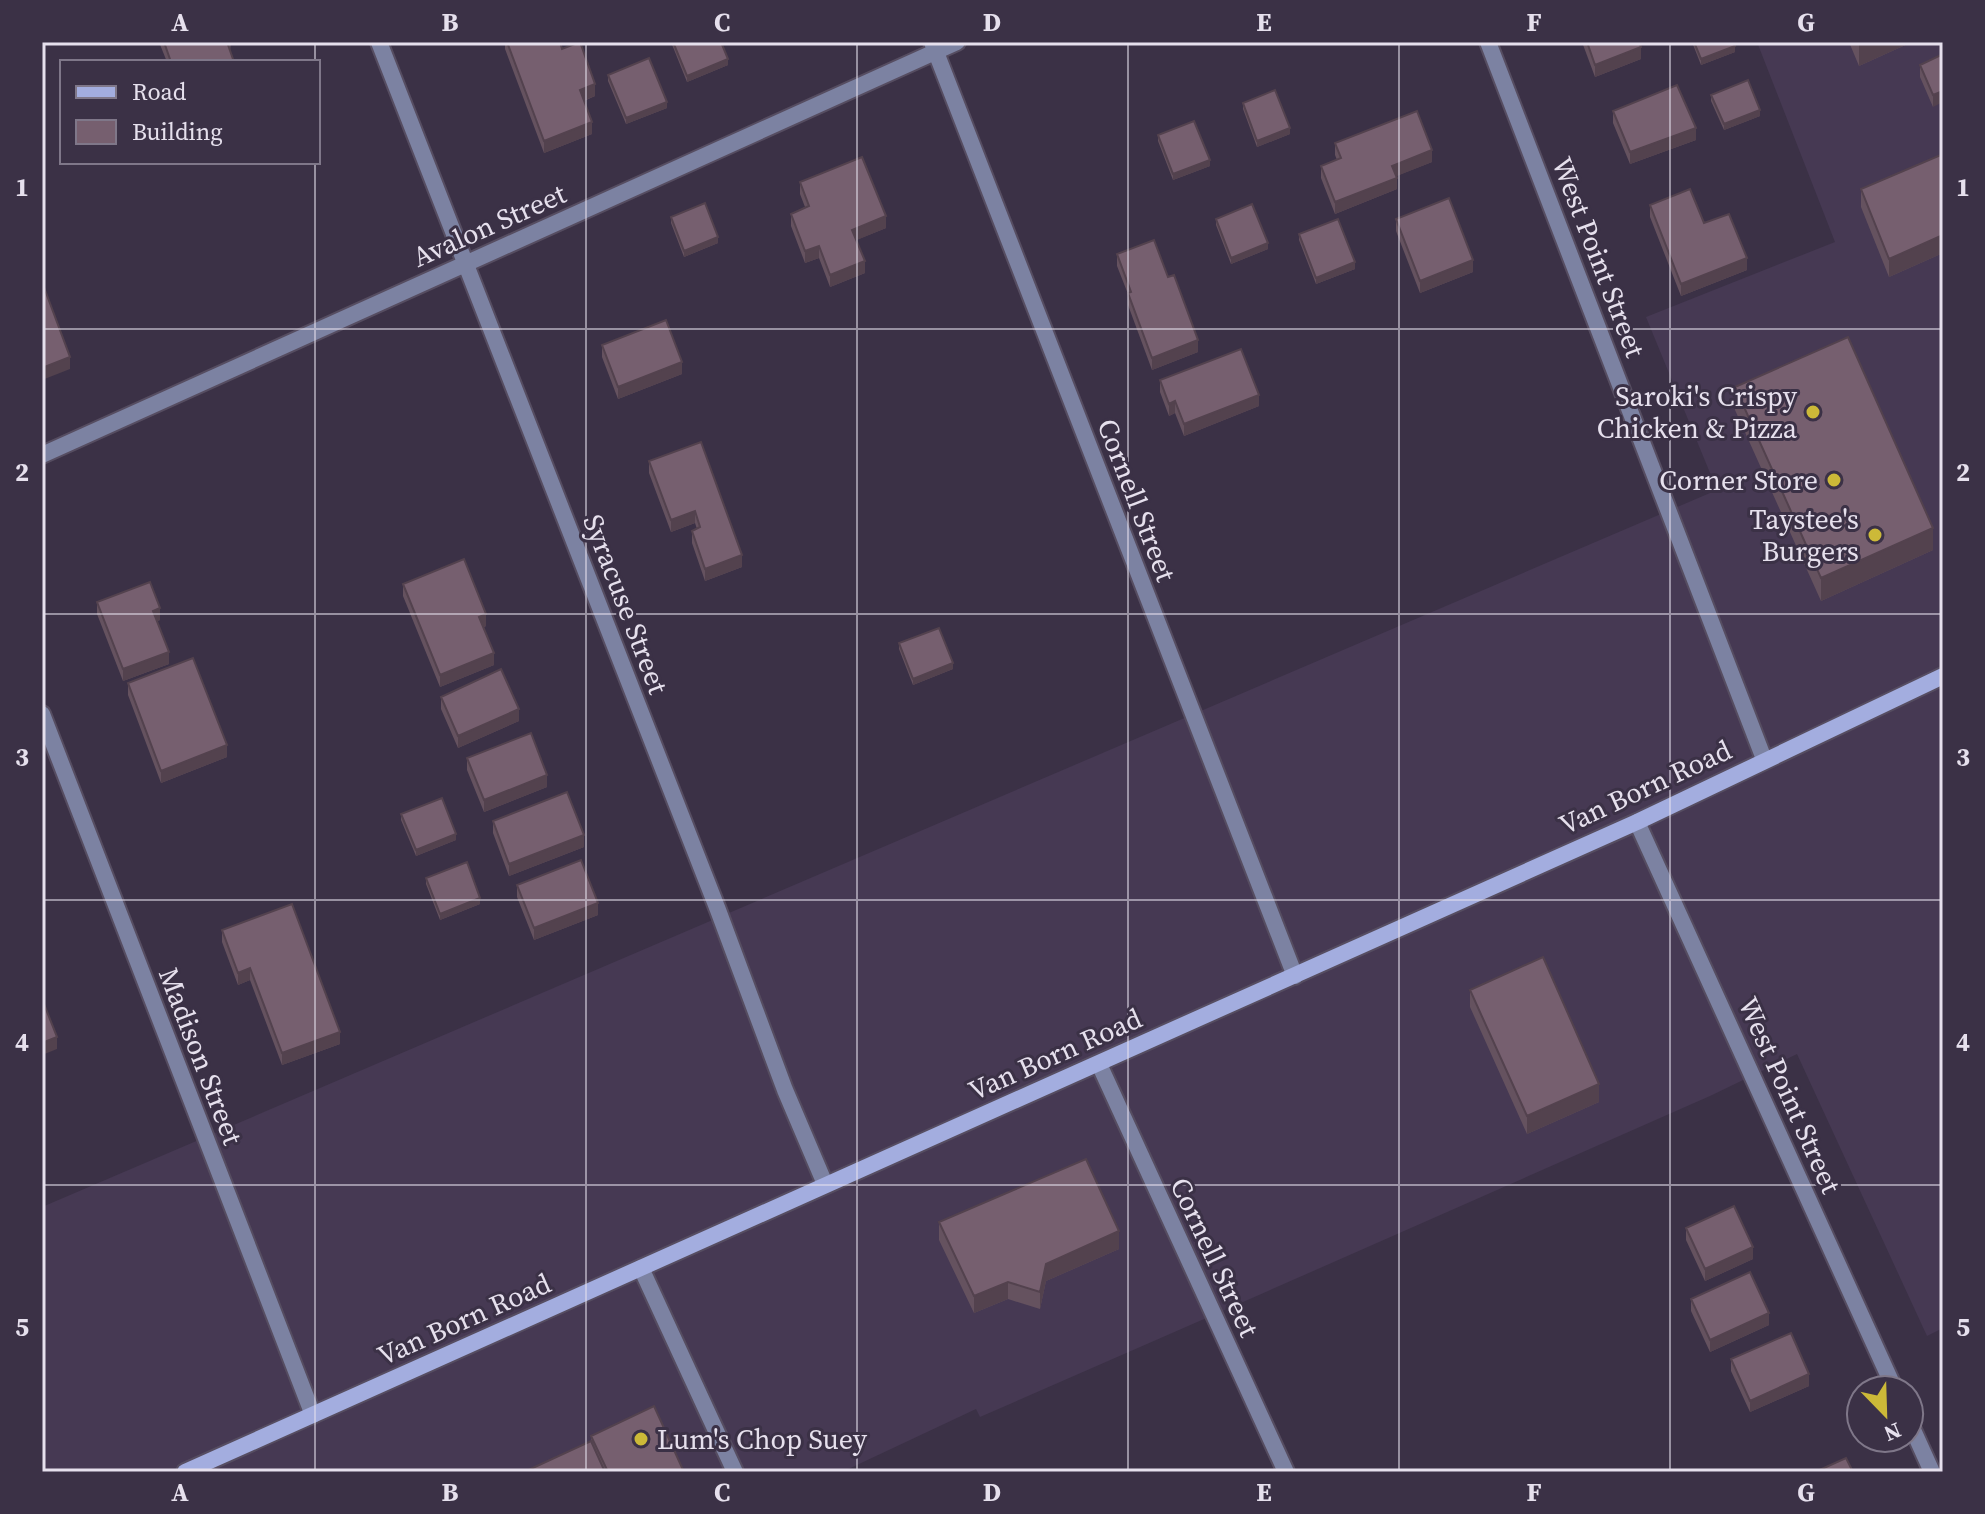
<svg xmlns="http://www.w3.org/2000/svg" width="1985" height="1514" font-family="'Source Serif 4',serif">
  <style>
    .built { fill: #463953 }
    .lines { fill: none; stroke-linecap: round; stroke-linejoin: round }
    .street-casing { stroke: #564d61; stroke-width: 20 }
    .secondary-casing { stroke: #564d61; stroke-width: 20 }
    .street { stroke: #7c82a2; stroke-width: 16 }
    .secondary { stroke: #a3addf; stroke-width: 16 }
    .wall { fill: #65525f }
    .shaded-wall { fill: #53424e }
    .building { fill: #765f6f; stroke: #53424e; stroke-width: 2 }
    .grid { fill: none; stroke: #e6e0ed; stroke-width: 2; stroke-opacity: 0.55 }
    .poi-dot { fill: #ccb938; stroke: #3b3146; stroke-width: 3 }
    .labels { text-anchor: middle; stroke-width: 6; stroke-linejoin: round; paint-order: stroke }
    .street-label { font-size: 28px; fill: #e6e0ed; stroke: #3b3146 }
    .poi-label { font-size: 28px; fill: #e6e0ed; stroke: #3b3146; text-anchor: end }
    .neatline { fill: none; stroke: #e6e0ed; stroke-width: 3 }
    .grid-label { font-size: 26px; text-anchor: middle; font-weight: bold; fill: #e6e0ed }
  </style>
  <rect width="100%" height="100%" fill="#3b3146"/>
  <!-- built -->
  <path class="built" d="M 1757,42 L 1943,42 L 1943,1328 L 1927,1336 L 1797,1054 L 1710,1096 L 1243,1302 L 980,1417 L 976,1409 L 842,1472 L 42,1472 L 42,1207 L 1717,490 L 1646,317 L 1835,242 Z"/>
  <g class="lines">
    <defs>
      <path id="street" d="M 379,42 L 718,910 L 785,1090 L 825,1184
        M 932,42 L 1295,976
        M 1488,42 L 1764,759
        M 42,455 L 957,42
        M 42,714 L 313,1415
        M 1637,822 L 1895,1390
        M 1099,1064 L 1286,1472
        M 641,1268 L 735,1472
        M 1909,1421 L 1932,1472"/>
      <path id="secondary" d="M 185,1472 L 1637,822 L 1943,676"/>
    </defs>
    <!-- street casing -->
    <use href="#street" class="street-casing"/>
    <!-- secondary casing -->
    <use href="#secondary" class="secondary-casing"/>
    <!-- street -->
    <use href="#street" class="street"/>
    <!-- secondary -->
    <use href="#secondary" class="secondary"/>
  </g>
  <!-- wall -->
  <path class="wall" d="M 159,42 L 231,42 L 230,51 L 234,62 L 167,62 Z
    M 505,42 L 562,49 L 595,96 L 584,101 L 592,134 L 544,153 L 505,49 Z
    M 671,42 L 721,42 L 728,65 L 687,82 Z
    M 1582,42 L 1639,42 L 1641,59 L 1595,77 Z
    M 1692,42 L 1733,42 L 1735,52 L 1701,65 Z
    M 1849,42 L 1912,42 L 1859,66 Z
    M 1943,54 L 1933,107 L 1920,77 L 1920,65 Z
    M 608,75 L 667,108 L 626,124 L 608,81 Z
    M 1711,95 L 1760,116 L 1724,130 L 1711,101 Z
    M 1243,103 L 1290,134 L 1257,147 L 1243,109 Z
    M 1613,111 L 1696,140 L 1630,164 L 1613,123 Z
    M 1158,135 L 1210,166 L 1173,180 L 1158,141 Z
    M 1335,143 L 1432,162 L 1396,176 L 1397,189 L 1335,214 L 1321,178 L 1321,166 L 1337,160 L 1335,155 Z
    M 1943,154 L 1943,253 L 1889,277 L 1861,207 L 1861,189 Z
    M 800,182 L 886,228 L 856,240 L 865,273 L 830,287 L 819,258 L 805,263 L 791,226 L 791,214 L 805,207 L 800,194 Z
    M 1650,205 L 1704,223 L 1747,270 L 1681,296 L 1650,217 Z
    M 671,217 L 718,243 L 684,257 L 671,223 Z
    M 1216,219 L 1268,249 L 1231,264 L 1216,225 Z
    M 1396,219 L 1473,272 L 1420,293 L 1396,231 Z
    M 1299,234 L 1355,269 L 1316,284 L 1299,240 Z
    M 1117,254 L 1168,277 L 1198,352 L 1152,370 L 1128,305 L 1128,294 L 1117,266 Z
    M 602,345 L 682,374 L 618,399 L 602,357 Z
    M 1160,380 L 1259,406 L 1184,436 L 1175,413 L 1169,416 L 1160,392 Z
    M 1735,387 L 1933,550 L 1821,601 L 1735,410 Z
    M 649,461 L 742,567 L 705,581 L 692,543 L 692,531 L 697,529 L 695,523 L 671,532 L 649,473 Z
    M 403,584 L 486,626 L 484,627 L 494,665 L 440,687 L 403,596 Z
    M 97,602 L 160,620 L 157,621 L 169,664 L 123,681 L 97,614 Z
    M 899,643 L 953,669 L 913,685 L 899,649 Z
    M 128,683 L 227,757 L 161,783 L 128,695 Z
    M 441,697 L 519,721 L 458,748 L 441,709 Z
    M 467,758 L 547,787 L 484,812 L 467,770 Z
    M 401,814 L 456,840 L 416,856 L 401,820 Z
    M 493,821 L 584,847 L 509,876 L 493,833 Z
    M 426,878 L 480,904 L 440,920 L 426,884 Z
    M 517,885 L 598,915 L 534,940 L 517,897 Z
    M 222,930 L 340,1044 L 282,1065 L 250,980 L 238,985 L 222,942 Z
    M 1470,990 L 1599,1102 L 1527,1134 L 1470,1007 Z
    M 939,1222 L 1119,1249 L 1046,1281 L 1040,1309 L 1008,1299 L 974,1313 L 939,1240 Z
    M 1686,1228 L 1753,1259 L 1705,1281 L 1686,1240 Z
    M 1691,1299 L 1769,1325 L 1710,1352 L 1691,1311 Z
    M 1731,1359 L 1809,1386 L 1750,1412 L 1731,1371 Z
    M 591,1436 L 684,1472 L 524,1472 L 591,1441 Z"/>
  <!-- shaded-wall -->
  <path class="shaded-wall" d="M 1861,42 L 1912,42 L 1859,66 L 1859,43 Z
    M 1735,46 L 1735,52 L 1701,65 L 1701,59 Z
    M 1641,47 L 1641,59 L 1595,77 L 1595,65 Z
    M 728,59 L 728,65 L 687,82 L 687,76 Z
    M 595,84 L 595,96 L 580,102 L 580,90 Z
    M 1943,91 L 1943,102 L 1933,107 L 1933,95 Z
    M 667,102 L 667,108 L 626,124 L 626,118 Z
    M 1760,110 L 1760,116 L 1724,130 L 1724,124 Z
    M 592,122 L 592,134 L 544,153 L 544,141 Z
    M 1290,128 L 1290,134 L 1257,147 L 1257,141 Z
    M 1696,128 L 1696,140 L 1630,164 L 1630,152 Z
    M 1432,150 L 1432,162 L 1392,178 L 1392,166 Z
    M 1210,160 L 1210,166 L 1173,180 L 1173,174 Z
    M 1397,178 L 1397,189 L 1335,214 L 1335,202 Z
    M 886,216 L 886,228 L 852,242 L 852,230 Z
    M 1943,235 L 1943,253 L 1889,277 L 1889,259 Z
    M 718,237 L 718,243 L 684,257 L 684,251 Z
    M 1268,243 L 1268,249 L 1231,264 L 1231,258 Z
    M 819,246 L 819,258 L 805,263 L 805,251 Z
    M 1747,258 L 1747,270 L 1681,296 L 1681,284 Z
    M 1473,260 L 1473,272 L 1420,293 L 1420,281 Z
    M 865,261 L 865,273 L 830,287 L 830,275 Z
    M 1355,262 L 1355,269 L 1316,284 L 1316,278 Z
    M 1198,340 L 1198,352 L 1152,370 L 1152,358 Z
    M 70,357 L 70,369 L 42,380 L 42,368 Z
    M 682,362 L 682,374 L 618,399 L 618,387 Z
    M 1259,395 L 1259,406 L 1184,436 L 1184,424 Z
    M 1175,401 L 1175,413 L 1169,416 L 1169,404 Z
    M 695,511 L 695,523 L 671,532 L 671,520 Z
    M 1933,528 L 1933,550 L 1821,601 L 1821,578 Z
    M 742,555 L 742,567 L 705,581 L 705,569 Z
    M 160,608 L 160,620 L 153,623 L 153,611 Z
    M 486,614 L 486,626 L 479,629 L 479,617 Z
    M 169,652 L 169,664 L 123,681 L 123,669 Z
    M 494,653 L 494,665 L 440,687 L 440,675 Z
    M 953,663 L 953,669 L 913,685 L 913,679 Z
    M 519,709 L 519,721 L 458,748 L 458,736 Z
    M 227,745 L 227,757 L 161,783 L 161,771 Z
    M 547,775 L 547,787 L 484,812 L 484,800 Z
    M 456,834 L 456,840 L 416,856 L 416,850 Z
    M 584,835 L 584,847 L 509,876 L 509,864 Z
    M 480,898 L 480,904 L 440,920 L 440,914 Z
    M 598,903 L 598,915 L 534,940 L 534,928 Z
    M 250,968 L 250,980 L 238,985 L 238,973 Z
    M 340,1032 L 340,1044 L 282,1065 L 282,1053 Z
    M 57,1037 L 57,1049 L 42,1055 L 42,1043 Z
    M 1599,1084 L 1599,1102 L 1527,1134 L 1527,1116 Z
    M 1119,1231 L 1119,1249 L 1046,1281 L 1040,1309 L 1040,1292 L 1046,1264 Z
    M 1753,1247 L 1753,1259 L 1705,1281 L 1705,1269 Z
    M 1008,1282 L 1008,1299 L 974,1313 L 974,1296 Z
    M 1769,1313 L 1769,1325 L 1710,1352 L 1710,1340 Z
    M 1809,1374 L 1809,1386 L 1750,1412 L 1750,1401 Z"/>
  <!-- building -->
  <path class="building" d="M 164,42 L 227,42 L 234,62 L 171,62 Z
    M 507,42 L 560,42 L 562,49 L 580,42 L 595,84 L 580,90 L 592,122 L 544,141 Z
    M 673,42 L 721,42 L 728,59 L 687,76 Z
    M 1587,42 L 1639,42 L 1641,47 L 1595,65 Z
    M 1694,42 L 1733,42 L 1735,46 L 1701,59 Z
    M 1943,54 L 1943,91 L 1933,95 L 1920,65 Z
    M 649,58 L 667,102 L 626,118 L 608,75 Z
    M 1748,80 L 1760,110 L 1724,124 L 1711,95 Z
    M 1677,85 L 1696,128 L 1630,152 L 1613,111 Z
    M 1275,90 L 1290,128 L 1257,141 L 1243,103 Z
    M 1417,111 L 1432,150 L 1392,166 L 1397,178 L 1335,202 L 1321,166 L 1341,158 L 1335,143 Z
    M 1194,121 L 1210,160 L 1173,174 L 1158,135 Z
    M 1943,154 L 1943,235 L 1889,259 L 1861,189 Z
    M 862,157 L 886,216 L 852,230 L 865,261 L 830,275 L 819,246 L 805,251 L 791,214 L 809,206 L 800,182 Z
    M 1690,189 L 1704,223 L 1729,214 L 1747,258 L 1681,284 L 1650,205 Z
    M 1449,198 L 1473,260 L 1420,281 L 1396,219 Z
    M 705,203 L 718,237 L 684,251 L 671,217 Z
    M 1252,204 L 1268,243 L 1231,258 L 1216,219 Z
    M 1338,219 L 1355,262 L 1316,278 L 1299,234 Z
    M 1154,240 L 1168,277 L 1174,275 L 1198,340 L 1152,358 L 1128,293 L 1131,292 L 1117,254 Z
    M 42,282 L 70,357 L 42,368 Z
    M 666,320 L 682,362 L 618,387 L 602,345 Z
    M 1848,337 L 1933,528 L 1821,578 L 1735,387 Z
    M 1241,349 L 1259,395 L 1184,424 L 1175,401 L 1169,404 L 1160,380 Z
    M 701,442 L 742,555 L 705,569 L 692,531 L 700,527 L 695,511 L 671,520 L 649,461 Z
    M 464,559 L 486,614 L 479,617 L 494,653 L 440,675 L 403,584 Z
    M 150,582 L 160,608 L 153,611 L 169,652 L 123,669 L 97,602 Z
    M 939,628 L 953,663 L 913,679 L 899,643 Z
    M 193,658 L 227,745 L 161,771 L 128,683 Z
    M 501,669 L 519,709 L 458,736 L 441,697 Z
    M 531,733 L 547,775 L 484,800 L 467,758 Z
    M 567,792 L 584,835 L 509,864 L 493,821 Z
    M 442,798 L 456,834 L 416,850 L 401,814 Z
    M 581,860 L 598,903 L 534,928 L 517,885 Z
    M 467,862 L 480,898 L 440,914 L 426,878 Z
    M 292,904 L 340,1032 L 282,1053 L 250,968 L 238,973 L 222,930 Z
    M 1543,957 L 1599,1084 L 1527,1116 L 1470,990 Z
    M 42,999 L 57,1037 L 42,1043 Z
    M 1086,1159 L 1119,1231 L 1046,1264 L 1040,1292 L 1008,1282 L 974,1296 L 939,1222 Z
    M 1734,1206 L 1753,1247 L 1705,1269 L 1686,1228 Z
    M 1750,1272 L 1769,1313 L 1710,1340 L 1691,1299 Z
    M 1791,1333 L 1809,1374 L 1750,1401 L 1731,1359 Z
    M 654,1406 L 684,1472 L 608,1472 L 591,1436 Z
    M 591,1441 L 605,1472 L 524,1472 Z
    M 1846,1458 L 1853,1472 L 1815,1472 Z"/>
  <!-- grid -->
  <path class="grid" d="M 315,42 L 315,62M 586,42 L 586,1472M 857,42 L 857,1472M 1128,42 L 1128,1472M 1399,42 L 1399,1472M 1670,42 L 1670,1472M 315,162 L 315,1472M 42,329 L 1943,329M 42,614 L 1943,614M 42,900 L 1943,900M 42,1185 L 1943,1185"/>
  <!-- markers -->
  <g class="poi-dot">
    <circle cx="1813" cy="412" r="8"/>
    <circle cx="1834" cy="480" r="8"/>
    <circle cx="1875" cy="535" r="8"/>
    <circle cx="641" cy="1439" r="8"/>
  </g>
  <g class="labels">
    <!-- street labels -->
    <g class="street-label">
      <text transform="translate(489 225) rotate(-24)" y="10">Avalon Street</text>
      <text transform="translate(1599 257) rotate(69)" y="10">West Point Street</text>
      <text transform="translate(1137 500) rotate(69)" y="10">Cornell Street</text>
      <text transform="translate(626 604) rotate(69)" y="10">Syracuse Street</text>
      <text transform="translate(1645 787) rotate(-25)" y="10">Van Born Road</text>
      <text transform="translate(1055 1054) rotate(-24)" y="10">Van Born Road</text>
      <text transform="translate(201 1056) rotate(69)" y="10">Madison Street</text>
      <text transform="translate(1790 1095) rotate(66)" y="10">West Point Street</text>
      <text transform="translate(1215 1257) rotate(65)" y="10">Cornell Street</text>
      <text transform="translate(464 1319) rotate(-24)" y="10">Van Born Road</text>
    </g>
    <!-- poi labels -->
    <g class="poi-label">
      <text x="1797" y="406">Saroki's Crispy<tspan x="1797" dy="32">Chicken &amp; Pizza</tspan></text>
      <text x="1818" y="490">Corner Store</text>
      <text x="1859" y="529">Taystee's<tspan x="1859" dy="32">Burgers</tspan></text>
      <text x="657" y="1449" text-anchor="start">Lum's Chop Suey</text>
    </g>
  </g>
  <!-- border -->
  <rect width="1985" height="1514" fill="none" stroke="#3b3146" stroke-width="88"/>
  <!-- legend -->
  <rect x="60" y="60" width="260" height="104" fill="#3b3146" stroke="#7f7789" stroke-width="2"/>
  <rect x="76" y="86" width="40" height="12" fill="#a3addf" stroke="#7f7789" stroke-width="2"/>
  <text x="132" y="100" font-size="24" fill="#e6e0ed">Road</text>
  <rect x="76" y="120" width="40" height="24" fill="#765f6f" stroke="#7f7789" stroke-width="2"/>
  <text x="132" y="140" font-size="24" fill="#e6e0ed">Building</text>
  <!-- north arrow -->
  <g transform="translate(1885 1414) rotate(157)"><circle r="38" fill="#3b3146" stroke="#7f7789" stroke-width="2"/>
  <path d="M0-6L14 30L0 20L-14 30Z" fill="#ccb938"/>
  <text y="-12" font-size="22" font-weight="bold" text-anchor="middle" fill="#e6e0ed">N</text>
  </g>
  <rect x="44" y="44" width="1897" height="1426" class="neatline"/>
  <g class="grid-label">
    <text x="180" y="31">A</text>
    <text x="450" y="31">B</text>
    <text x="722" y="31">C</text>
    <text x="992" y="31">D</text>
    <text x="1264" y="31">E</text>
    <text x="1534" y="31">F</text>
    <text x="1806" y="31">G</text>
    <text x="22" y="196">1</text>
    <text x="1963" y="196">1</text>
    <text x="22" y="481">2</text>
    <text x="1963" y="481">2</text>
    <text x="22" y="766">3</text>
    <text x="1963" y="766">3</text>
    <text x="22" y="1051">4</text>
    <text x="1963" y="1051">4</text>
    <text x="22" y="1336">5</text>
    <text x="1963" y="1336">5</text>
    <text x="180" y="1501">A</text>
    <text x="450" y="1501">B</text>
    <text x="722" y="1501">C</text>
    <text x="992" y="1501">D</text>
    <text x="1264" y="1501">E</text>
    <text x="1534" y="1501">F</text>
    <text x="1806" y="1501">G</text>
  </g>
</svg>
